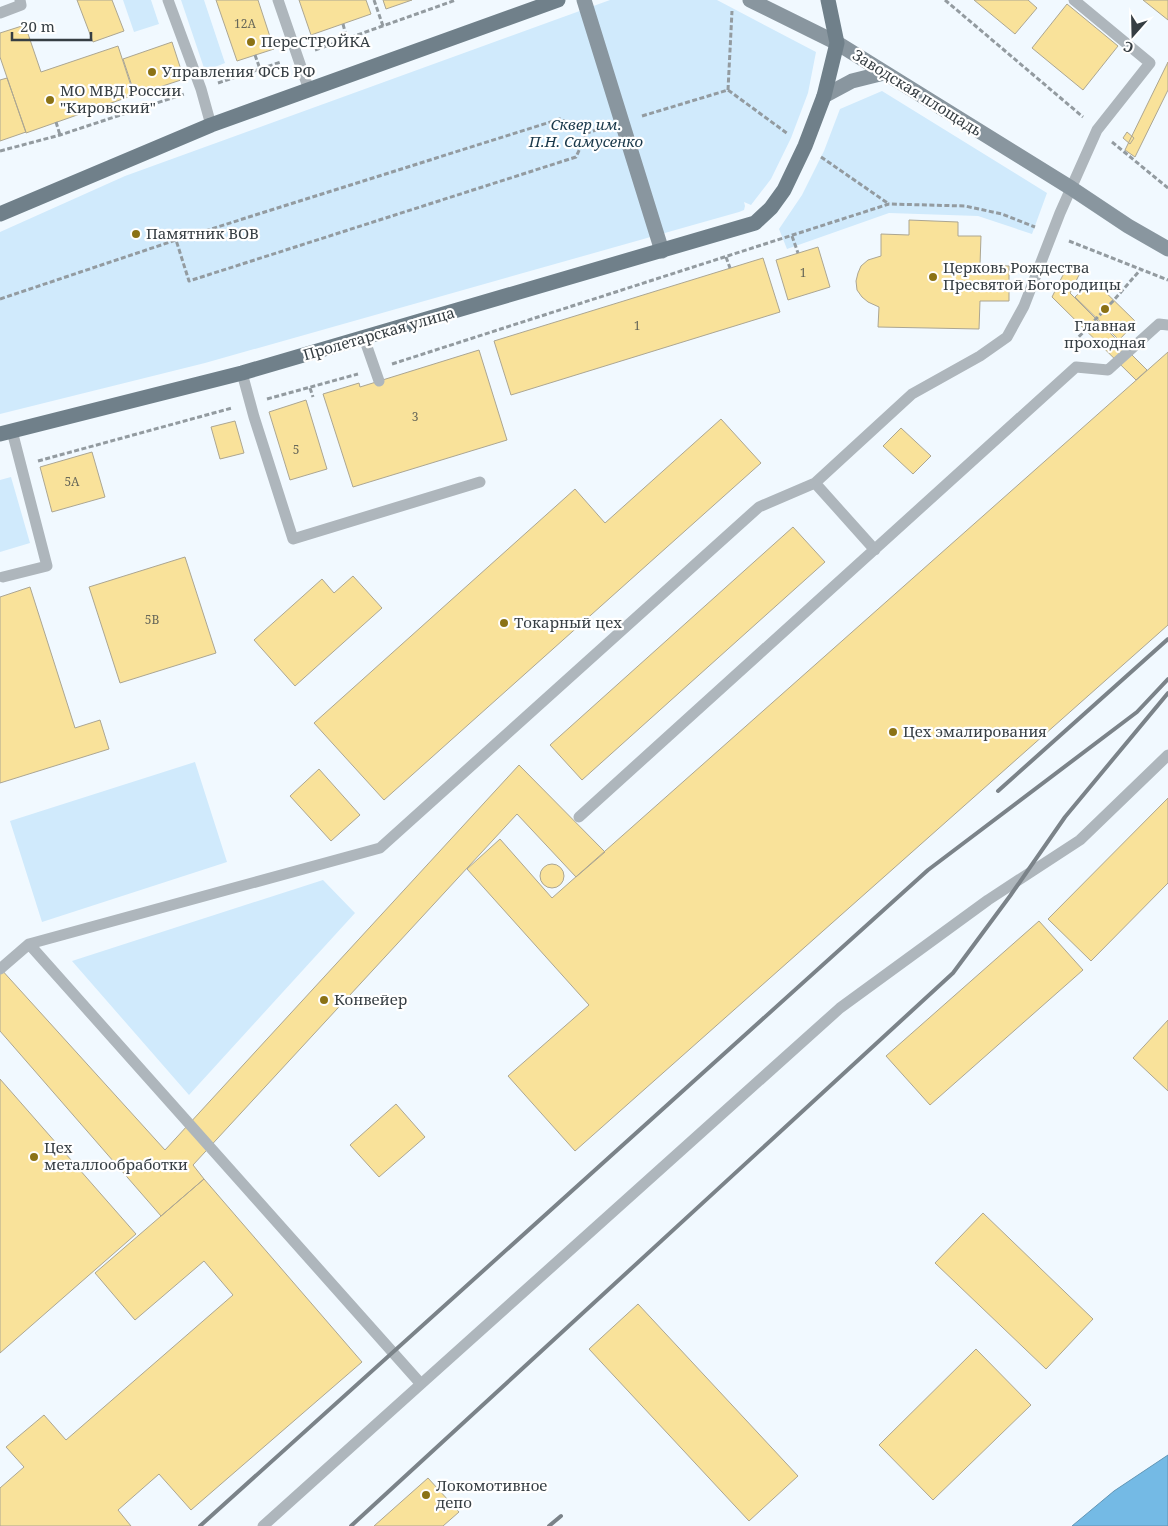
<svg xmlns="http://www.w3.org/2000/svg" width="1168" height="1526" font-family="'Noto Serif',serif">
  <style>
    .green { fill: #d0eafc }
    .water { fill: #74bae5; stroke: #6195b4 }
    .building { fill: #f9e29a; stroke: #aca692 }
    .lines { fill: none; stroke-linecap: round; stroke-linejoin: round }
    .path { stroke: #939ba0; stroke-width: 3; stroke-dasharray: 5 2.5; stroke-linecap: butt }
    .lane { stroke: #aeb6bc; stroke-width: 11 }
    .secondary { stroke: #89969f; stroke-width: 15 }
    .primary { stroke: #70808a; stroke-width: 15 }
    .rail { stroke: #7b8389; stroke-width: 4 }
    .poi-dot { fill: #8b7215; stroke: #fff; stroke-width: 2 }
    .labels { text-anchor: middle; stroke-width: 4.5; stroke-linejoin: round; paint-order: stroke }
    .number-label { font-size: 12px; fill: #676759 }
    .poi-label { font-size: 15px; fill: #363e43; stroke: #fff; text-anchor: start }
    .street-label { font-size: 15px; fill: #363e43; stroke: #fff }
    .park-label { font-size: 15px; font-style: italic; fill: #19384a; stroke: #fff }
  </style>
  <rect width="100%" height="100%" fill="#f1f9ff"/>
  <!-- green -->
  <path class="green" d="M 123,0 L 151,0 L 159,24 L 134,32 Z
    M 181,0 L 204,0 L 225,63 L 205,71 Z
    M 610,0 L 717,0 L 816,52 L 808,93 L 791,138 L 771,179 L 751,205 L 744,202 L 745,206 L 744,210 L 739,212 L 205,363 L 0,414 L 0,232 L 125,176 Z
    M 882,91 L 1047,193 L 1032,234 L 978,216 L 889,213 L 787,249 L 779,229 L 802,195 L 824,151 L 840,109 Z
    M 11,477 L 30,543 L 0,552 L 0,480 Z
    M 195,762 L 227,862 L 42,922 L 10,821 Z
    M 323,880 L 355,913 L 189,1095 L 72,961 Z"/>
  <!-- water -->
  <path class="water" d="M 1168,1455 L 1168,1526 L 1072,1526 L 1114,1491 Z"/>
  <!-- building -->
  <path class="building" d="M 77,0 L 112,0 L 124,31 L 93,42 Z
    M 216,0 L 258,0 L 274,49 L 237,61 Z
    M 299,0 L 366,0 L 371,14 L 311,35 Z
    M 383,0 L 412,0 L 386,9 Z
    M 974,0 L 1028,0 L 1037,8 L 1015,34 Z
    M 1143,0 L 1168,0 L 1168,20 Z
    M 1067,4 L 1118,46 L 1083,90 L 1032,48 Z
    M 25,25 L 41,72 L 118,46 L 134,95 L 26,133 L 0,57 L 0,33 Z
    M 172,42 L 184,79 L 135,95 L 123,59 Z
    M 1168,62 L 1168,90 L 1135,157 L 1125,150 Z
    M 7,78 L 26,132 L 0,141 L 0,80 Z
    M 1127,132 L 1134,138 L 1130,144 L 1123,138 Z
    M 909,220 L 958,222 L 958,236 L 981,236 L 980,265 L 1009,266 L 1009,301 L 980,301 L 979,329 L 878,327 L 879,307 L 868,302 L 862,297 L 857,290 L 856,281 L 858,273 L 861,266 L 868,260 L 881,256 L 881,234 L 909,235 Z
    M 818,247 L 830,287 L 788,300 L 776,260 Z
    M 763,258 L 780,312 L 511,395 L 494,341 Z
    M 1069,263 L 1082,269 L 1070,293 L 1147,370 L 1136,380 L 1052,297 Z
    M 1093,280 L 1136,322 L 1119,340 L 1075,297 Z
    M 479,350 L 507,440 L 353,487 L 323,394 L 359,383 L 360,387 Z
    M 1168,352 L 1168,625 L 575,1151 L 508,1076 L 589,1005 L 467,869 L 500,839 L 552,898 Z
    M 306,400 L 327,469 L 290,480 L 269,412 Z
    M 721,419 L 761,463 L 384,800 L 314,723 L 575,489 L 605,523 Z
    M 235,421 L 244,453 L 220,459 L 211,427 Z
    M 901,428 L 931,456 L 913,474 L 883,446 Z
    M 92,452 L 105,497 L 52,512 L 40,467 Z
    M 793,527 L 825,562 L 582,780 L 550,745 Z
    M 185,557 L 216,653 L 120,683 L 89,587 Z
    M 353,576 L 382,608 L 295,686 L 254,640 L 322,579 L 334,593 Z
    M 30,587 L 75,728 L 100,720 L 109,749 L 0,783 L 0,597 Z
    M 519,765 L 605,852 L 576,877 L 517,814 L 193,1165 L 204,1179 L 161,1216 L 0,1031 L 0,968 L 165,1150 Z
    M 319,769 L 360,815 L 331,841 L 290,796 Z
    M 1168,798 L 1168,883 L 1091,961 L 1048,919 Z
    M540 876a12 12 0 1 1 24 0a12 12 0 1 1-24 0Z
    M 1039,921 L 1083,970 L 930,1105 L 886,1056 Z
    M 1168,1020 L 1168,1091 L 1133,1058 Z
    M 0,1079 L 136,1234 L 0,1353 Z
    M 396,1104 L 425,1137 L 379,1177 L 350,1145 Z
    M 204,1179 L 362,1362 L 191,1510 L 159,1474 L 118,1510 L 131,1526 L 0,1526 L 0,1488 L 24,1467 L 6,1447 L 44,1415 L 66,1440 L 233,1295 L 204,1261 L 135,1320 L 95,1273 Z
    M 983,1213 L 1093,1319 L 1046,1369 L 935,1263 Z
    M 638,1304 L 798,1476 L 749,1521 L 589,1349 Z
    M 976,1349 L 1031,1405 L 933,1500 L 879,1445 Z
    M 428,1478 L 459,1512 L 443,1526 L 374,1526 Z"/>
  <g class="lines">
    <!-- path -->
    <path class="path" d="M 374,0 L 383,26
      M 945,0 L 1083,117
      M 343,24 L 347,39
      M 315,50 L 456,0
      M 255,55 L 260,69
      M 218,83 L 281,62
      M 728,90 L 732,11
      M 642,116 L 728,90 L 788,134
      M 56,122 L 60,135
      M 587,133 L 560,119 L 176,240 L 189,281 L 576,157 L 587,133 L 602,128
      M 1112,142 L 1168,188
      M 0,151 L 60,135 L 184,94
      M 821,157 L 889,204
      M 792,236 L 798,253
      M 1069,241 L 1168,280
      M 726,257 L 730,268
      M 0,299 L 176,240
      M 1073,349 L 1072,344 L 1114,300 L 1141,269
      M 392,364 L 889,204 L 965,206 L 1002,214 L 1035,227
      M 310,388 L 313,397
      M 267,399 L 358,374
      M 38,461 L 232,408"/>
    <!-- lane -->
    <path class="lane" d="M 168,0 L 201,89 L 211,125
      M 278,0 L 309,90
      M 0,13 L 21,5 L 20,0
      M 364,338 L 379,381
      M 242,373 L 254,417 L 293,539 L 480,482
      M 815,483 L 759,507 L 380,848 L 29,944 L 421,1384 L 840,1008 L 988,900 L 1080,840 L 1168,755
      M 875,550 L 815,483 L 912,394 L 980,356 L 1007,337 L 1024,306 L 1060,213 L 1097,130 L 1150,63 L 1074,0
      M 3,577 L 47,566 L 12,431
      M 579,817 L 1076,367 L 1108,370 L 1159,324 L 1168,325
      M 0,969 L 29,944
      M 263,1526 L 421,1384"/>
    <!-- secondary -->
    <path class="secondary" d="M 584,0 L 662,251
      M 750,0 L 837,43 L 1071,188 L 1128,226 L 1168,249
      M 824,96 L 852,81 L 884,73"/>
    <!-- primary -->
    <path class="primary" d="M 0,214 L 211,125 L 558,0
      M 0,434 L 242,373 L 755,223 L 771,208 L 784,190 L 805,146 L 824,96 L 837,43 L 828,0"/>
    <!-- rail -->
    <path class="rail" d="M 998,791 L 1168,639
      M 200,1526 L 928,870 L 1137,712 L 1168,679
      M 351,1526 L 953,973 L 1010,896 L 1065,817 L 1168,693
      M 549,1526 L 561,1516"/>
  </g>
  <!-- markers -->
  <g class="poi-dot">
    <circle cx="251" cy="42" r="5"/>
    <circle cx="152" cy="72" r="5"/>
    <circle cx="50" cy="100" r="5"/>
    <circle cx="136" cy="234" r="5"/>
    <circle cx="933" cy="277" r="5"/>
    <circle cx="1105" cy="309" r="5"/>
    <circle cx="504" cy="623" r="5"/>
    <circle cx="893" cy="732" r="5"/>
    <circle cx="324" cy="1000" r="5"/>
    <circle cx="34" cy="1157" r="5"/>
    <circle cx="426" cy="1495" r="5"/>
  </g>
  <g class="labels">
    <!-- number labels -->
    <g class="number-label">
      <text x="245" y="28">12А</text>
      <text x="803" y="277">1</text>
      <text x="637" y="330">1</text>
      <text x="415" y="421">3</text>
      <text x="296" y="454">5</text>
      <text x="72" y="486">5А</text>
      <text x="152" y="624">5В</text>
    </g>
    <!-- poi labels -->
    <g class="poi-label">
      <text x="261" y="47">ПереСТРОЙКА</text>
      <text x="162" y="77">Управления ФСБ РФ</text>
      <text x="60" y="96">МО МВД России<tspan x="60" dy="17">"Кировский"</tspan></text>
      <text x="146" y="239">Памятник ВОВ</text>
      <text x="943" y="273">Церковь Рождества<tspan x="943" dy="17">Пресвятой Богородицы</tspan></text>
      <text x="1105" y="331" text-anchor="middle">Главная<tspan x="1105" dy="17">проходная</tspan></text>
      <text x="514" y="628">Токарный цех</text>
      <text x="903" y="737">Цех эмалирования</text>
      <text x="334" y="1005">Конвейер</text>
      <text x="44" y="1153">Цех<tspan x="44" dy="17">металлообработки</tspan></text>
      <text x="436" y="1491">Локомотивное<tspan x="436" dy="17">депо</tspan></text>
    </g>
    <!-- street labels -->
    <g class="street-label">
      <text transform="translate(917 93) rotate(32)" y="5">Заводская площадь</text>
      <text transform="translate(379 334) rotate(-16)" y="5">Пролетарская улица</text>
    </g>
    <!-- park labels -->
    <g class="park-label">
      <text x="586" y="130">Сквер им.<tspan x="586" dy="17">П.Н. Самусенко</tspan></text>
    </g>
  </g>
  <!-- north arrow -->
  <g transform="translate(1133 35) rotate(200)" stroke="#ffffff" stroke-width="4" paint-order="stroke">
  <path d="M0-4L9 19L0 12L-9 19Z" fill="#363e43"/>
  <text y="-8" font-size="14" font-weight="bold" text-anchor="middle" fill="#363e43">С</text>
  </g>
  <!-- scale -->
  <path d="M12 32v8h79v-8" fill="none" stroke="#363e43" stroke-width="2.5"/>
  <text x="20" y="32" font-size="15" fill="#363e43" stroke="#ffffff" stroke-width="4" paint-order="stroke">20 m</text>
</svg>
